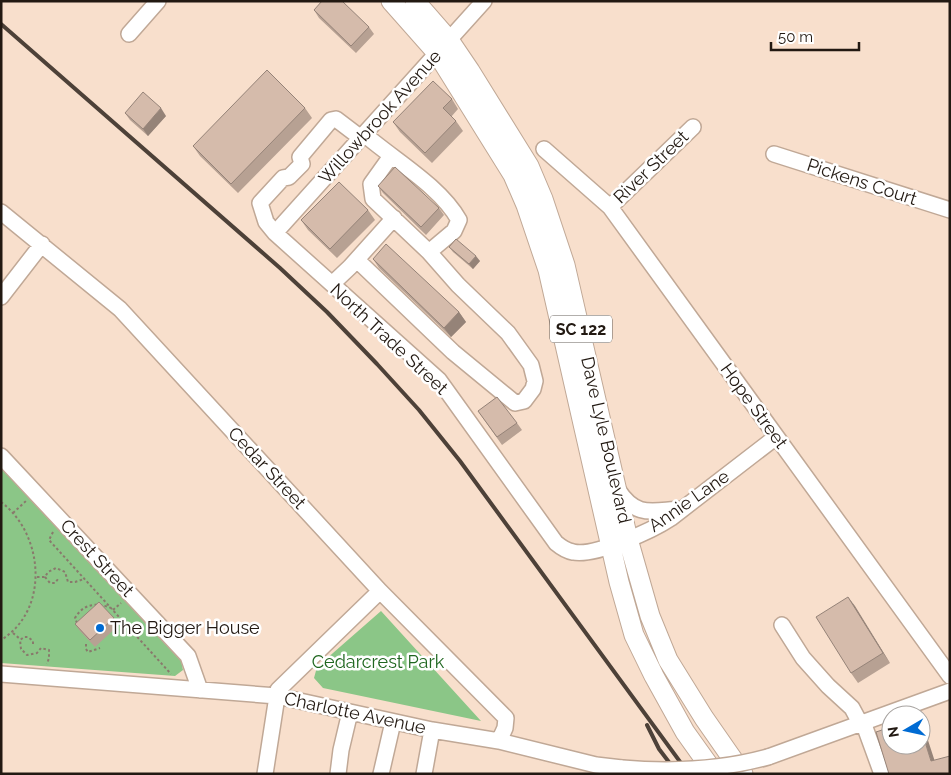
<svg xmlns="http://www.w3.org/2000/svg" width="951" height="775" font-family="Raleway,sans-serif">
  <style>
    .green { fill: #8bc687 }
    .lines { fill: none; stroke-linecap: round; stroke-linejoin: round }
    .minor-casing { stroke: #c0a896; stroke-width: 18 }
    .major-casing { stroke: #c0a896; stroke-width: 21 }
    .path { stroke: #89796c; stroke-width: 2; stroke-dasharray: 2.5 2.5; stroke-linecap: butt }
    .minor { stroke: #fff; stroke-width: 15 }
    .major { stroke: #fff; stroke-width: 19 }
    .rail { stroke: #4d4138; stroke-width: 4 }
    .minor-bridge-casing { stroke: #c0a896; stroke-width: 18; stroke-linecap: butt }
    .minor-bridge { stroke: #fff; stroke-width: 15 }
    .wall { fill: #b7a193 }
    .shaded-wall { fill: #958378 }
    .building { fill: #d5bbab; stroke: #958378 }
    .poi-dot { fill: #006bd3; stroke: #fff; stroke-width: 2 }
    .labels { text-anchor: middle; stroke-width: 5; stroke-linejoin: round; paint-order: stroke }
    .shield { fill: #fff; stroke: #645e59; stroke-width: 1 }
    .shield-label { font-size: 16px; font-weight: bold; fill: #221912 }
    .street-label { font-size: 18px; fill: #221912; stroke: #fff }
    .poi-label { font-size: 18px; fill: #221912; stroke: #fff; text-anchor: start }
    .park-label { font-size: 18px; fill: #1f661f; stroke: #fff }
  </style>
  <rect width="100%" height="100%" fill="#f8dfcc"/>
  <!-- green -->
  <path class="green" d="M 1,467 L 181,660 L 183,670 L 175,676 L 1,663 Z
    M 381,611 L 481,721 L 323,688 L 314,678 L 317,667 Z"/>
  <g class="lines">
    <defs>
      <path id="minor" d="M 129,34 L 158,1
        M 364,134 C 394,160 440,186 459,220 L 454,231 L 429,252
        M 361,138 L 336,119 L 331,120 L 300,157 L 302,164 L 289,177 L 283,178 L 260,203 L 266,222 L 275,233 L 439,380 L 556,543 C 562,548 567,551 573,552 C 595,557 653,530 671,518 L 776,437
        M 544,149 L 610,207 L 950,676
        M 774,154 L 950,210
        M 610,207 L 693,127
        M 1,212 L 120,309 L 380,591 L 506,718 L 505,728 L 499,741
        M 275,233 L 484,1
        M 357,260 L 453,352 L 515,403 L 524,401 L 533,389 L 535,381 L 531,365 L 508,333 L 458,285 L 429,252 L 373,199 L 371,184 L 391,156
        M 332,284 L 350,267 L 394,218
        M 1,297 L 42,244
        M 1,456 L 188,656 L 200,690
        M 618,490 C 637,519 653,510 682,509
        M 782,625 L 803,658 L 828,686 L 852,708 L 860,723
        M 1,674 L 277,696 L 432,730 L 499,741 L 596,765 L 622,768
        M 863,722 L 882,774
        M 768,757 L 950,691
        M 265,774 L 278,690 L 380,591
        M 338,774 L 341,750 L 350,712
        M 381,774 L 393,722
        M 424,774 L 432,730"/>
      <path id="major" d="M 391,1 L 437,53 L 513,175 L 526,205 L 548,270 L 619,582 L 634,635 L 654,676 L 685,732 L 715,774
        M 415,1 L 449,40 L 470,71 L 529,166 L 543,199 L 565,265 L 628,539 L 650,616 L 668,660 L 704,718 L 743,774"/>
    </defs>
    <!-- minor casing -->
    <use href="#minor" class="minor-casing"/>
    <!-- major casing -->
    <use href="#major" class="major-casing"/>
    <!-- path -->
    <path class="path" d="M 1,502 C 44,534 50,610 1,640
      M 13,513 L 26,501
      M 53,532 L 49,540 L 171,674
      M 37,577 L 45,577 L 48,572 L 56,568 L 65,572 L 68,582 L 75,582 L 84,579
      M 45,577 L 50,583 L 55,583 L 58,579
      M 113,610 L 121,603
      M 77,623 L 75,618 C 83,604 96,602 111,608
      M 13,633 L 20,639
      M 33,644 L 33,641 L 28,637 L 24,637 L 20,640 L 21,649 L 27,655 L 37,653 L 41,648 L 49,650 L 49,658 L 47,664
      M 86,644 L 86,649 L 88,652 L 100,648"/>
    <!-- minor -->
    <use href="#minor" class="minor"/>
    <!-- major -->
    <use href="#major" class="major"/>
    <!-- rail -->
    <path class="rail" d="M 1,24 L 280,268 L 327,312 L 377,364 L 419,410 L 460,461 L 689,774
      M 647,725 L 659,749 L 678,774"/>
    <defs>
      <path id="minor-bridge" d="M 622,768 C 670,772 721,770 768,757"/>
    </defs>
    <!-- minor-bridge casing -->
    <use href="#minor-bridge" class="minor-bridge-casing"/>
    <!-- minor-bridge -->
    <use href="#minor-bridge" class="minor-bridge"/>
  </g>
  <!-- wall -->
  <path class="wall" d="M 314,10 L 369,27 L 374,34 L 356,53 L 319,18 Z
    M 452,99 L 458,109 L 451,117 L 456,121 L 463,131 L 432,163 L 400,132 L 393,122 Z
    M 305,108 L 312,118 L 238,193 L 200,156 L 193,146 Z
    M 125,113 L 166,116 L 148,136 L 130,120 Z
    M 378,186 L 439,208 L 444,215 L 426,235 L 383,193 Z
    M 368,210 L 375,220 L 337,258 L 308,230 L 301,220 Z
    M 449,247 L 480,261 L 473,269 L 453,252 Z
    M 373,259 L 459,312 L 466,322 L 451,337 L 379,268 Z
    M 478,411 L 517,423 L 522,430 L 502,445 Z
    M 848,597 L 890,663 L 858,683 L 851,673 Z
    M 114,618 L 119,625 L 95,647 L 80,631 L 75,624 Z"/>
  <!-- shaded-wall -->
  <path class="shaded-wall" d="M 161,108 L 166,116 L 148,136 L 143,129 Z
    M 476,256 L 480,261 L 473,269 L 469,264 Z
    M 459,312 L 466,322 L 451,337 L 444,328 Z
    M 848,597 L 855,606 L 890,663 L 883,653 Z
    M 921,723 L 924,728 L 938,771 L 931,761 L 921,729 Z"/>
  <!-- building -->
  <path class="building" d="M 322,1 L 342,1 L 369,27 L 351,46 L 314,10 Z
    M 267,70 L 305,108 L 231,184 L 193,146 Z
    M 433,81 L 452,99 L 443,108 L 456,121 L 425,153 L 393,122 Z
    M 143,92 L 161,108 L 143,129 L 125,113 Z
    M 395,167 L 439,208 L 421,227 L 378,186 Z
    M 339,182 L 368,210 L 330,249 L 301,220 Z
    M 456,239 L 476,256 L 469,264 L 449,247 Z
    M 386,244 L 459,312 L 444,328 L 373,259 Z
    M 497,397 L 517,423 L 497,437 L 478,411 Z
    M 848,597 L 883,653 L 851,673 L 816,617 Z
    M 99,602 L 114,618 L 90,640 L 75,624 Z
    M 891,727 L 891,745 L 921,745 L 921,729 L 931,761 L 950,756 L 950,774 L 889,774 L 876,732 Z"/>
  <!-- markers -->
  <circle class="poi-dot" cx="100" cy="628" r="5"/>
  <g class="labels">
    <!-- shield labels -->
    <rect class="shield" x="550" y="315.5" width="62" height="27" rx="4"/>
    <g class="shield-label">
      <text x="581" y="335">SC 122</text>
    </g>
    <!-- street labels -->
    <g class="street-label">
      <text transform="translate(380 117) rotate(-48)" y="6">Willowbrook Avenue</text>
      <text transform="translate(651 167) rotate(-44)" y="6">River Street</text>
      <text transform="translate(862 182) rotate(18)" y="6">Pickens Court</text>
      <text transform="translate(389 339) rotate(43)" y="6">North Trade Street</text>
      <text transform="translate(754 406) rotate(54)" y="6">Hope Street</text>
      <text transform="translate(606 440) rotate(77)" y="6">Dave Lyle Boulevard</text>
      <text transform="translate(267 468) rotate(47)" y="6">Cedar Street</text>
      <text transform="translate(689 501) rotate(-35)" y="6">Annie Lane</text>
      <text transform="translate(97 558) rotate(47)" y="6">Crest Street</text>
      <text transform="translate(355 713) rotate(12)" y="6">Charlotte Avenue</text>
    </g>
    <!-- poi labels -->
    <g class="poi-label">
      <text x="110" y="634">The Bigger House</text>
    </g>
    <!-- park labels -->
    <g class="park-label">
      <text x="378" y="668">Cedarcrest Park</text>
    </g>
  </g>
  <!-- border -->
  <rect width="951" height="775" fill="none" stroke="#221912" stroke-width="5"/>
  <!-- north arrow -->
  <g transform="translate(906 730) rotate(261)"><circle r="24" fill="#ffffff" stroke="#a7a3a0"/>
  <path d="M0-4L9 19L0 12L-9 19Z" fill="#006bd3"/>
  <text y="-8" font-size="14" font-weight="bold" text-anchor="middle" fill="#221912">N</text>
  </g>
  <!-- scale -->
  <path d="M771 42v8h88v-8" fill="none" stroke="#221912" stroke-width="2.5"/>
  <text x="778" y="42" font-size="15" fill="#221912" stroke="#ffffff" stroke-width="4" paint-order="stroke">50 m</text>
</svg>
